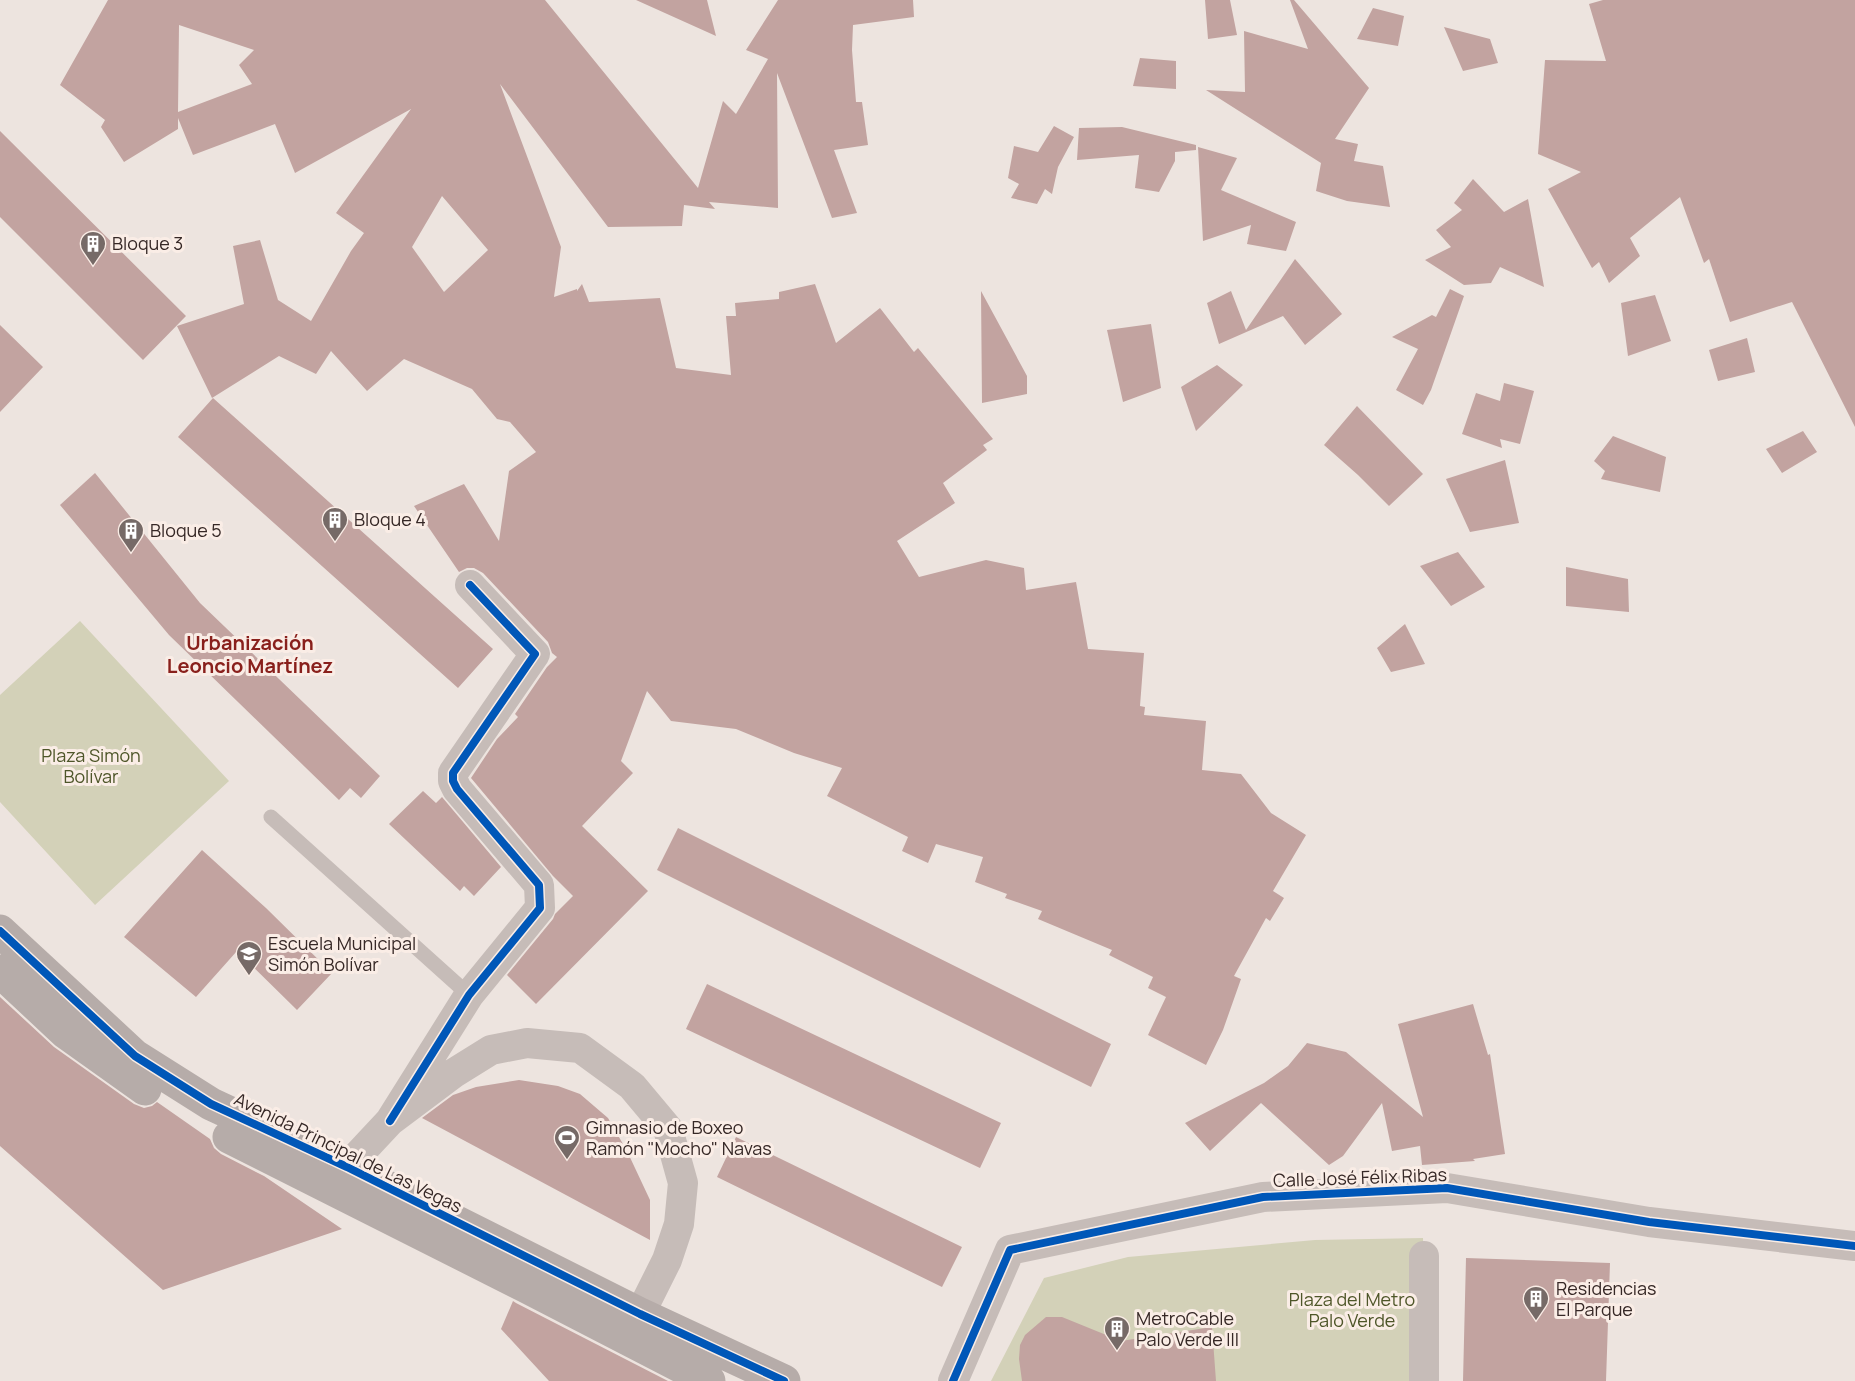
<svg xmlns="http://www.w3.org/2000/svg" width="1855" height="1381" font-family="Manrope,sans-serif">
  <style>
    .green { fill: #d3d1b8 }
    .building { fill: #c2a3a0; fill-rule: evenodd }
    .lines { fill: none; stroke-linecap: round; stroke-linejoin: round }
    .lane { stroke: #c6bcb8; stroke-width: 15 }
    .street { stroke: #c6bcb8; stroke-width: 30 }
    .secondary { stroke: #b6aca9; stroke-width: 33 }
    .cycleway-casing { stroke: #faede6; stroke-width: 11 }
    .cycleway { stroke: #0057b8; stroke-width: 8 }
    .labels { text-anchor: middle; stroke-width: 6; stroke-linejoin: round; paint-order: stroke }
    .poi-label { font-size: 18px; fill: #362826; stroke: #faede6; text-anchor: start }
    .park-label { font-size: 18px; fill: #4e5629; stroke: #faede6 }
    .street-label { font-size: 18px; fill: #362826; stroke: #faede6 }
    .neighbourhood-label { font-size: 20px; font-weight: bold; fill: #89201c; stroke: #faede6 }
  </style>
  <rect width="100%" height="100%" fill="#ede4df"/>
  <!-- green -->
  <path class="green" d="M 80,621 L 229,781 L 95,905 L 0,802 L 0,695 Z
    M 1423,1238 L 1426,1381 L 991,1381 L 1044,1278 L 1128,1257 L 1315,1240 Z"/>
  <!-- building -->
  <path class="building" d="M 108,0 L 545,0 L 698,188 L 723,101 L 736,114 L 768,59 L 746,50 L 778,0 L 913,0 L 914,17 L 853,25 L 852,50 L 856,102 L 862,102 L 868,145 L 834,150 L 857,213 L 832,218 L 777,73 L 778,208 L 709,202 L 715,209 L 684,205 L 682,226 L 608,227 L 500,84 L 561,247 L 554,297 L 577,289 L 577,291 L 582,284 L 589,302 L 660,298 L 676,368 L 731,375 L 726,316 L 736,316 L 735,303 L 779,299 L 779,292 L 815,284 L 836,343 L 880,308 L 914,352 L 918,348 L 993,439 L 983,445 L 987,450 L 943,483 L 955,503 L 897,541 L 919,577 L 986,560 L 1024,568 L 1026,590 L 1076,582 L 1088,649 L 1144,653 L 1140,706 L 1145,707 L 1144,715 L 1206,721 L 1202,770 L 1241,774 L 1271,813 L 1306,835 L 1273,891 L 1284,898 L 1270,921 L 1266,918 L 1234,976 L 1241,979 L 1223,1030 L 1206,1065 L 1148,1035 L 1166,997 L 1148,988 L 1153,977 L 1109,955 L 1112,950 L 1038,919 L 1042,911 L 1005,898 L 1007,894 L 975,882 L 983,857 L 936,844 L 928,863 L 902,851 L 908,837 L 827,796 L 842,768 L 794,753 L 736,729 L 671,721 L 647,691 L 621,761 L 633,773 L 582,826 L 648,891 L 536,1004 L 507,975 L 553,919 L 555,914 L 573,896 L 553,876 L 471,778 L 497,739 L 518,717 L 515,714 L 547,667 L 557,657 L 552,653 L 548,642 L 483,573 L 474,568 L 467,568 L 459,572 L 414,506 L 464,484 L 499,541 L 509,471 L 536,452 L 510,422 L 497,419 L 472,389 L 404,359 L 367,391 L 331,351 L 316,374 L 279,356 L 212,398 L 177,326 L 244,304 L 233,246 L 260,240 L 278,300 L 311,321 L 351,251 L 364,233 L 336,213 L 411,109 L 295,173 L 275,124 L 193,155 L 178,118 L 178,129 L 124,162 L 101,127 L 105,120 L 60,85 ZM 179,25 L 254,50 L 239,65 L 252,84 L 178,112 ZM 442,196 L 488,250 L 444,292 L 412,247 Z
    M 636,0 L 707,0 L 716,36 Z
    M 1205,0 L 1230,0 L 1237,35 L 1208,39 Z
    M 1290,0 L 1294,0 L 1369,88 L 1335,139 L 1358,144 L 1354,161 L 1383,166 L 1390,207 L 1347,201 L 1316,191 L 1321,163 L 1206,90 L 1245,92 L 1244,31 L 1308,49 Z
    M 1603,0 L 1855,0 L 1855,427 L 1792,302 L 1730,322 L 1709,259 L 1704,263 L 1680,197 L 1630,238 L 1640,256 L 1609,283 L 1599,262 L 1592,268 L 1548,189 L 1581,172 L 1538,154 L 1545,60 L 1606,61 L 1589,4 Z
    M 1373,8 L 1404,16 L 1398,46 L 1357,39 Z
    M 1444,27 L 1490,39 L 1498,63 L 1463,71 Z
    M 1140,58 L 1176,61 L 1176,89 L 1133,86 Z
    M 1054,126 L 1074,137 L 1058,167 L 1052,194 L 1045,189 L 1037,204 L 1011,198 L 1019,184 L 1008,178 L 1014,146 L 1038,152 Z
    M 1122,127 L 1196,145 L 1196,150 L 1175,152 L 1175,161 L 1159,192 L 1135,188 L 1139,155 L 1077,160 L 1079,128 Z
    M 0,131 L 186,316 L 143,360 L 0,217 Z
    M 1198,147 L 1237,158 L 1221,190 L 1296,222 L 1286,251 L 1247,244 L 1251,225 L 1203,241 Z
    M 1473,179 L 1504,212 L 1528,199 L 1544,287 L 1500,267 L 1491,283 L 1464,285 L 1425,260 L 1451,247 L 1436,230 L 1462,210 L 1454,203 Z
    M 1295,259 L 1342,314 L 1305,345 L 1283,316 L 1219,344 L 1207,303 L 1231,291 L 1246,330 Z
    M 1450,289 L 1464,296 L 1431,390 L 1423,405 L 1396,390 L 1418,349 L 1392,337 L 1432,315 L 1436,317 Z
    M 981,291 L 1027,376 L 1027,394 L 982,403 Z
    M 1655,295 L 1671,341 L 1628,356 L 1621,303 Z
    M 1151,324 L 1161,388 L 1123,402 L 1107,330 Z
    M 0,325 L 43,367 L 0,412 Z
    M 1747,338 L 1755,372 L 1718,381 L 1709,350 Z
    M 1217,365 L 1243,385 L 1196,431 L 1181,387 Z
    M 1504,383 L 1534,391 L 1520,444 L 1500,439 L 1502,448 L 1462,434 L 1476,393 L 1500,401 Z
    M 213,398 L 493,649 L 458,688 L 178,437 Z
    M 1357,406 L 1423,474 L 1389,506 L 1358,475 L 1324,445 Z
    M 1803,431 L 1817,452 L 1782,473 L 1766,449 Z
    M 1613,436 L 1666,457 L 1660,492 L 1601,479 L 1605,471 L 1594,461 Z
    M 1505,460 L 1519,523 L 1470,532 L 1446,479 Z
    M 95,473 L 200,603 L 380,776 L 361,798 L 350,788 L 339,800 L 169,635 L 60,505 Z
    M 1458,552 L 1485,587 L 1451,606 L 1420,566 Z
    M 1566,567 L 1628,579 L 1629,612 L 1566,606 Z
    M 1405,624 L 1425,664 L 1391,672 L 1377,648 Z
    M 423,791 L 436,803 L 442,797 L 501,867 L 474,896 L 464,886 L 460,891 L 389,824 Z
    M 678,828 L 1111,1044 L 1091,1087 L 657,870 Z
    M 202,850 L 266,908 L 332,973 L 297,1010 L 237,951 L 196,997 L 124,937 Z
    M 707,984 L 1001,1123 L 980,1168 L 686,1029 Z
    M 0,997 L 54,1047 L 134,1104 L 144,1108 L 152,1106 L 157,1102 L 210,1139 L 214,1148 L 221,1154 L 264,1176 L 342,1229 L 163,1290 L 0,1146 Z
    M 1473,1004 L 1488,1055 L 1490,1054 L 1505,1154 L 1473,1159 L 1475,1161 L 1422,1165 L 1420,1146 L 1392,1151 L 1382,1103 L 1343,1156 L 1329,1165 L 1261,1103 L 1210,1151 L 1185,1123 L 1264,1083 L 1288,1066 L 1307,1043 L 1346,1052 L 1423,1117 L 1398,1024 Z
    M 519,1080 L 558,1086 L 580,1094 L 608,1118 L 627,1151 L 650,1200 L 650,1240 L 422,1118 L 453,1095 L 476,1087 Z
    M 736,1137 L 962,1247 L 942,1287 L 717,1177 Z
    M 1466,1258 L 1610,1263 L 1606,1381 L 1463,1381 Z
    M 513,1301 L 516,1303 L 668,1381 L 549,1381 L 501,1329 Z
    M 1046,1317 L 1062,1317 L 1121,1341 L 1212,1327 L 1216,1381 L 1022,1381 L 1019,1359 L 1020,1345 L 1025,1335 Z"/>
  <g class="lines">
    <!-- lane -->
    <path class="lane" d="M 271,817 L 469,995"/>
    <!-- street -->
    <path class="street" d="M 390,1121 L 469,995 L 540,908 L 539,885 L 457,789 L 453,781 L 453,773 L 535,654 L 470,585
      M 347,1167 L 390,1121 L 454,1073 L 491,1050 L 527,1043 L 580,1048 L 632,1086 L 668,1129 L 683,1183 L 679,1224 L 667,1260 L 640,1314
      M 953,1381 L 1010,1250 L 1263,1197 L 1447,1188 L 1649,1222 L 1855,1246
      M 1424,1381 L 1424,1256"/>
    <!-- secondary -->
    <path class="secondary" d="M 0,931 L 135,1056 L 211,1104 L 347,1167 L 640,1314 L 784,1381
      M 0,971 L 65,1032 L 145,1089
      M 229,1137 L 525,1286 L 709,1381"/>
    <defs>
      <path id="cycleway" d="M 0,931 L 135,1056 L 211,1104 L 347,1167 L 640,1314 L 784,1381
        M 390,1121 L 469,995 L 540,908 L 539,885 L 457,789 L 453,781 L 453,773 L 535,654 L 470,585
        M 953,1381 L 1010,1250 L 1263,1197 L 1447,1188 L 1649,1222 L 1855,1246"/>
    </defs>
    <!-- cycleway casing -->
    <use href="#cycleway" class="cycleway-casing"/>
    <!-- cycleway -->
    <use href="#cycleway" class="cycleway"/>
  </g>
  <!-- icons -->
  <defs>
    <symbol id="building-pin" viewBox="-11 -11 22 30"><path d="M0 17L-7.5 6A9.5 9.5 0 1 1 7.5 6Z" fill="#766a67" stroke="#faede6"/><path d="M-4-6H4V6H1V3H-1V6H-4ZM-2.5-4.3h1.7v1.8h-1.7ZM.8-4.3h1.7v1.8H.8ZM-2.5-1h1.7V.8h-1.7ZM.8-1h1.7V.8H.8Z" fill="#fff"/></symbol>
    <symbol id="school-pin" viewBox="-11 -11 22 30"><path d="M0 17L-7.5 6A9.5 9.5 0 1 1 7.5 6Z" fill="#766a67" stroke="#faede6"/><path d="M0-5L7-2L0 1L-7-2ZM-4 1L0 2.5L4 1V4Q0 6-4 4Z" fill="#fff"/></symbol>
    <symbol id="stadium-pin" viewBox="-11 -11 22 30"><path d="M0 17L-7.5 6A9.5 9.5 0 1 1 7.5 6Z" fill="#766a67" stroke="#faede6"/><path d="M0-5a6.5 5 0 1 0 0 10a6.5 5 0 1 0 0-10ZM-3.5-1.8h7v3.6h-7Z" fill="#fff"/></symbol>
  </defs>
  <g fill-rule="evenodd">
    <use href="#building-pin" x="78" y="229" width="30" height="40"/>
    <use href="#building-pin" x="320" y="505" width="30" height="40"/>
    <use href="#building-pin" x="116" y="516" width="30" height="40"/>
    <use href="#school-pin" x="234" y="939" width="30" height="40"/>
    <use href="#stadium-pin" x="552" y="1123" width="30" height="40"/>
    <use href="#building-pin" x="1521" y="1284" width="30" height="40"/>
    <use href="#building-pin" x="1102" y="1314" width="30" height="40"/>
  </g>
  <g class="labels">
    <!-- poi labels -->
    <g class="poi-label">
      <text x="112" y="250">Bloque 3</text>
      <text x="354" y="526">Bloque 4</text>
      <text x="150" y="537">Bloque 5</text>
      <text x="268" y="950">Escuela Municipal<tspan x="268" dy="21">Simón Bolívar</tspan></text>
      <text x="586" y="1134">Gimnasio de Boxeo<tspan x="586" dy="21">Ramón "Mocho" Navas</tspan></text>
      <text x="1556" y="1295">Residencias<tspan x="1556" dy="21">El Parque</tspan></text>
      <text x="1136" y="1325">MetroCable<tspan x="1136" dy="21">Palo Verde III</tspan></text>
    </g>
    <!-- park labels -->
    <g class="park-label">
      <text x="91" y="762">Plaza Simón<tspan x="91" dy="21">Bolívar</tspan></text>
      <text x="1352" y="1306">Plaza del Metro<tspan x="1352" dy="21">Palo Verde</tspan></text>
    </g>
    <!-- street labels -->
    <g class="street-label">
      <text transform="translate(348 1153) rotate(26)" y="6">Avenida Principal de Las Vegas</text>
      <text transform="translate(1360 1178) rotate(-2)" y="6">Calle José Félix Ribas</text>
    </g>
    <!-- neighbourhood labels -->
    <g class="neighbourhood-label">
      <text x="250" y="650">Urbanización<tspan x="250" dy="23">Leoncio Martínez</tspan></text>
    </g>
  </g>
</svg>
